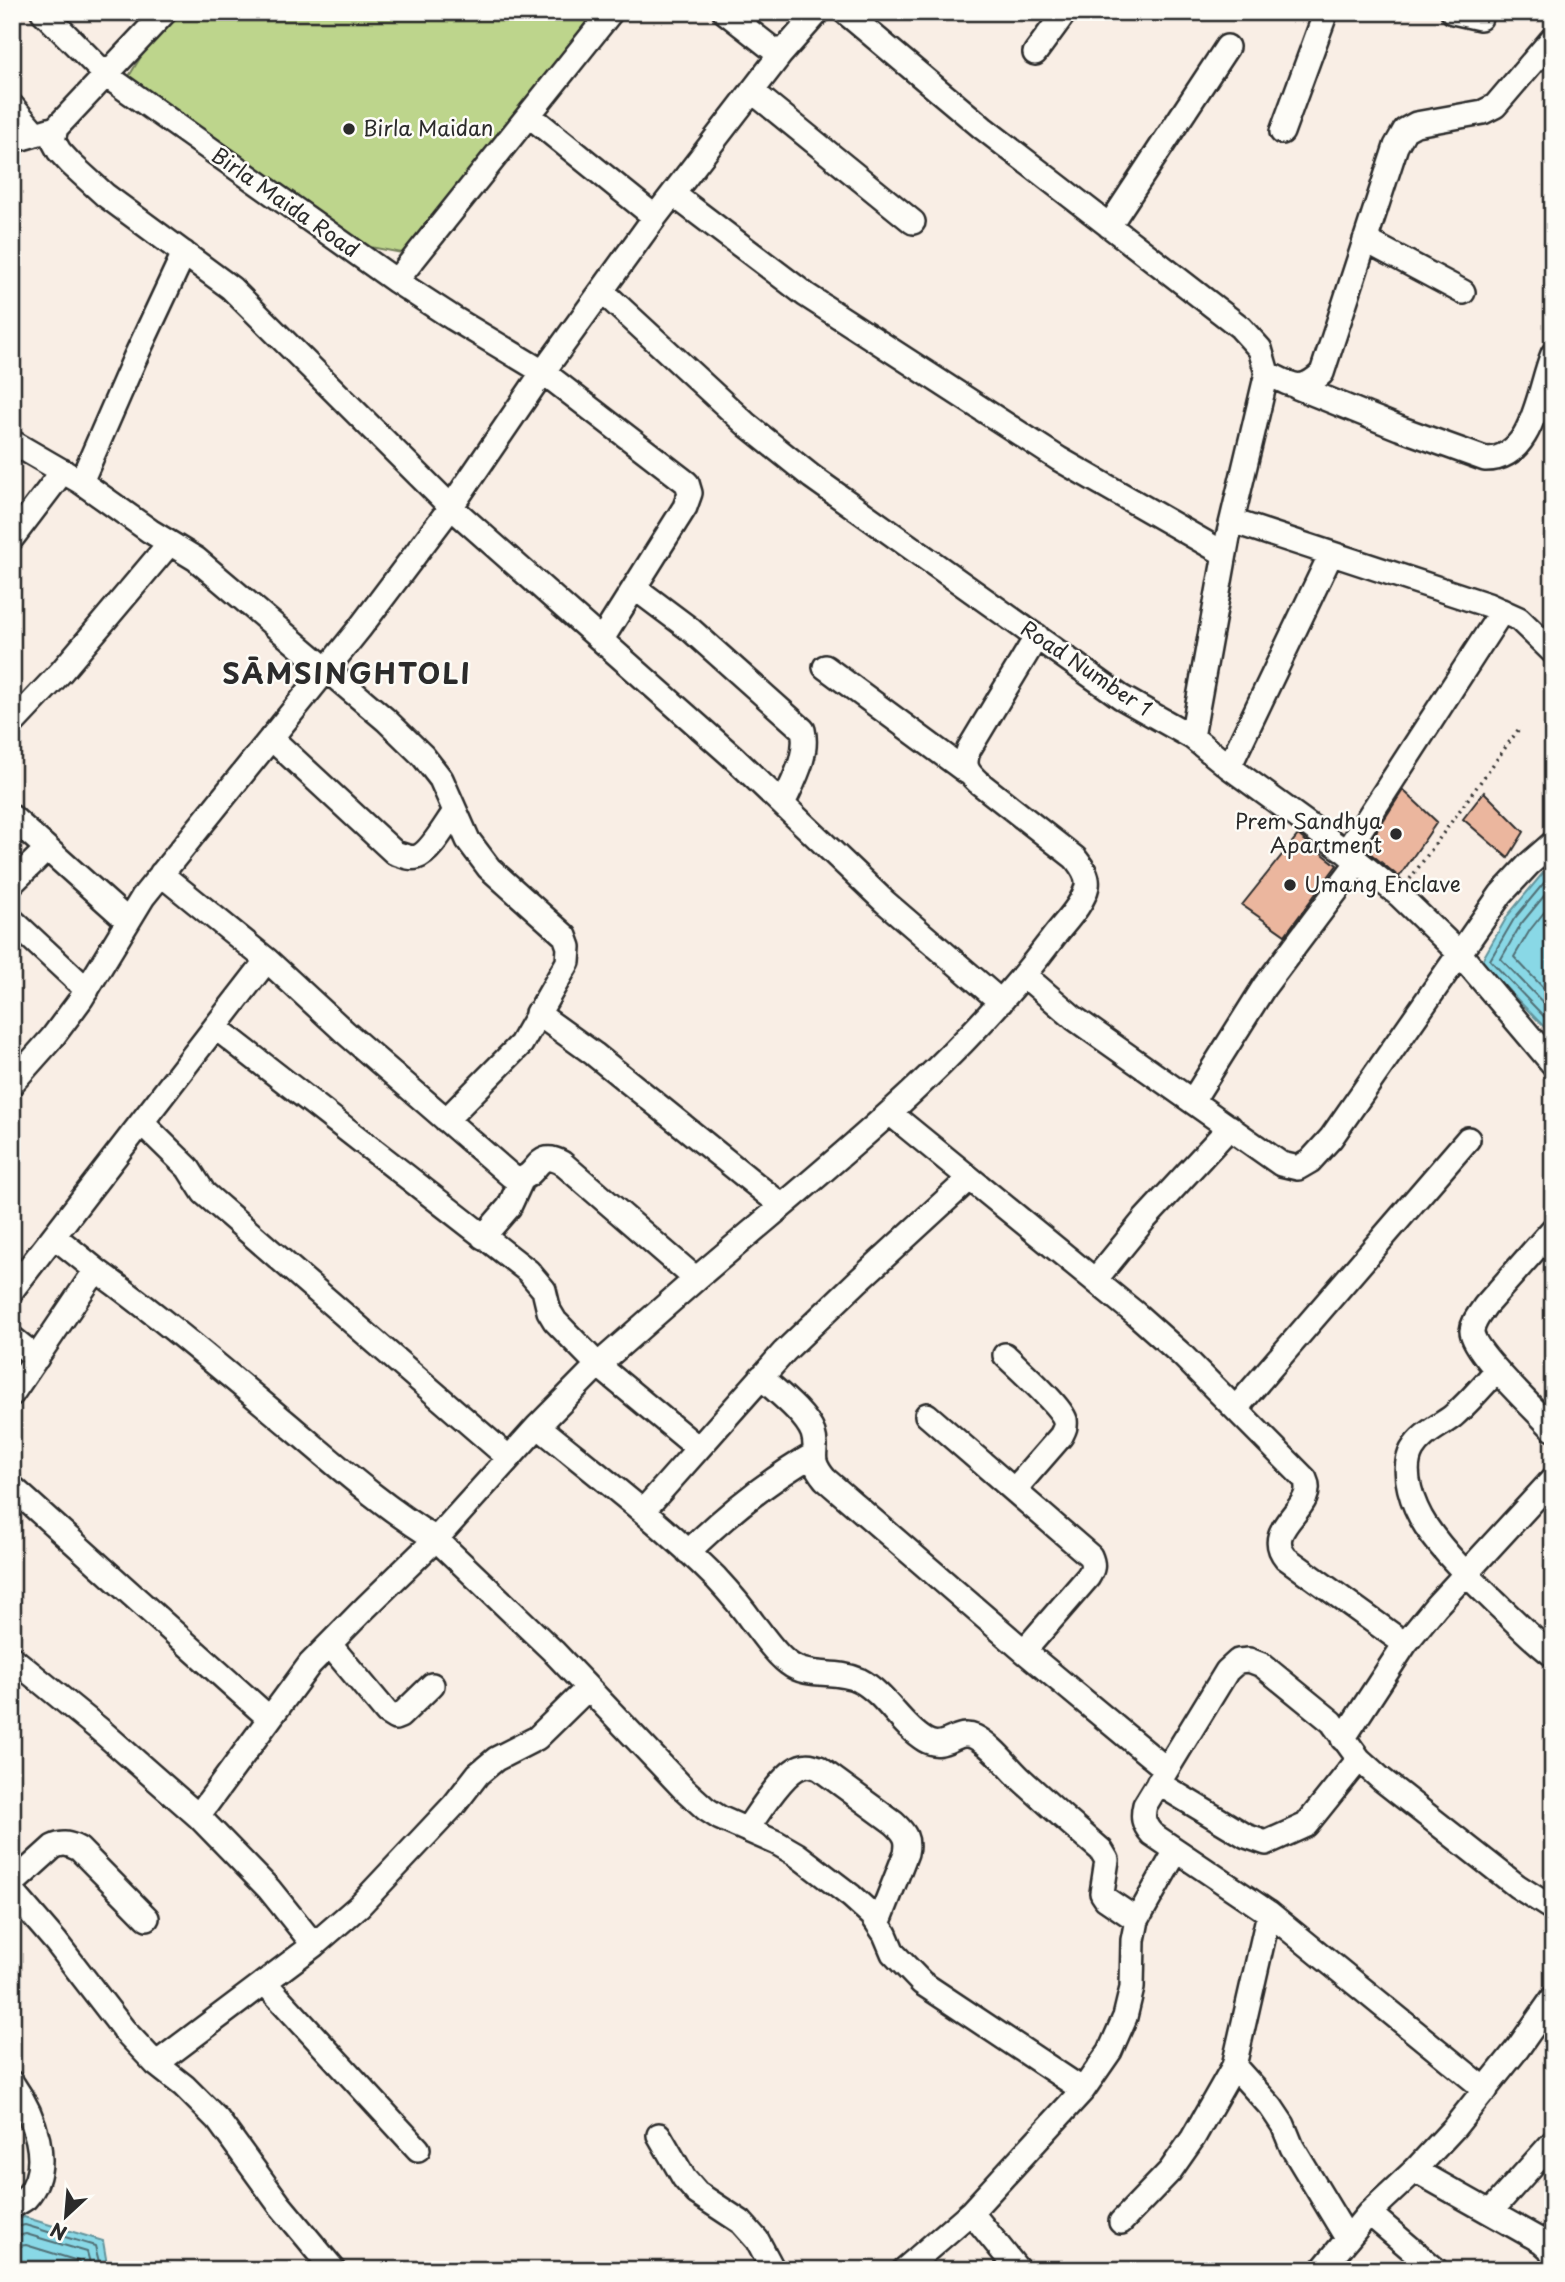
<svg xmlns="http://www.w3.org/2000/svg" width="1565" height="2282" font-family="'Playpen Sans',sans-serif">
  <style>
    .green { fill: #bdd58c; stroke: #74805c; stroke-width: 2 }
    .water { fill: #89d8e6; stroke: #63939b; stroke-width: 2 }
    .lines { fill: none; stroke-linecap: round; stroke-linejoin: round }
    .shore { stroke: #517076; stroke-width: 2 }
    .building { fill: #ebb69e; stroke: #2b2b2b; stroke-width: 2 }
    .minor-casing { stroke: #2b2b2b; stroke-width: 28 }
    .path { stroke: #2b2b2b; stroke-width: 3.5; stroke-dasharray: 2 5; stroke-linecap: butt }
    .minor { stroke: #fdfcf7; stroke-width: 23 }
    .poi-dot { fill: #2b2b2b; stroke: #fdfcf7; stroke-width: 2.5 }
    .labels { text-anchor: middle; stroke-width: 5; stroke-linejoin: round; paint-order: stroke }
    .poi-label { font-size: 21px; fill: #2b2b2b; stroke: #fdfcf7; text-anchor: start }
    .street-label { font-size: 21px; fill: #2b2b2b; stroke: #fdfcf7 }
    .district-label { font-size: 28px; font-weight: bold; letter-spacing: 2px; fill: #2b2b2b; stroke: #fdfcf7 }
  </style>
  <rect width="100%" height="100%" fill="#f9eee5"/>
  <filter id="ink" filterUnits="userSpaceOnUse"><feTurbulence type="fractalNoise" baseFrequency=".0143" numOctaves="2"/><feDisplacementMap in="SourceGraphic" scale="14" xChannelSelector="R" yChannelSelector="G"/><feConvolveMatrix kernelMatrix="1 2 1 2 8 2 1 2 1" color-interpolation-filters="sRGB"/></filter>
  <g filter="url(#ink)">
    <!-- green -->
    <path class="green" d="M 177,12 L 593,12 L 520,115 L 407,254 L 360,245 L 126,81 L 153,37 Z"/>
    <!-- water -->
    <path class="water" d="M 1553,861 L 1553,1036 L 1481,962 L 1508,915 Z
      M 24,2217 L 103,2241 L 108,2270 L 12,2270 L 12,2222 Z"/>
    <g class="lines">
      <!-- shore -->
      <path class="shore" d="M 1553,872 L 1514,919 L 1490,960 L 1553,1026
        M 1553,885 L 1521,924 L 1501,959 L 1553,1013
        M 1553,901 L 1530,930 L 1514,957 L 1553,998
        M 12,2228 L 25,2225 L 95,2246 L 101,2270
        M 12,2237 L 26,2234 L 87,2252 L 92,2270
        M 12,2247 L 26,2245 L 78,2261 L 82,2270"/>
    </g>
    <!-- building -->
    <path class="building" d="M 1403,790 L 1437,822 L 1399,877 L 1365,849 Z
      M 1484,792 L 1524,832 L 1508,858 L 1463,819 Z
      M 1298,835 L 1337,865 L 1285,935 L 1242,905 Z"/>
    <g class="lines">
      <defs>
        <path id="minor" d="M 43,12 L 107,76 L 396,281 L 453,318 L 543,372 L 687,483 L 690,493 L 685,507 L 602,639
          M 165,12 L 56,128 L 53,140 L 59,151 L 71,164 L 105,195 L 231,288 L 451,507 L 732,756 L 885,902 L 1001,1002
          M 725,12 L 780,55
          M 845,12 L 983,128 L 1240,327 L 1260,349 L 1267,373 L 1228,537 L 1192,737
          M 1453,12 L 1480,18
          M 1035,53 L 1065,12
          M 752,91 L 913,222
          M 12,106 L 36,134
          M 530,116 L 655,217
          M 1282,132 L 1326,12
          M 12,141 L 56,128
          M 673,194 L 806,295 L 1059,459 L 1225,554
          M 1109,226 L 1227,47
          M 1365,240 L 1463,292
          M 396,281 L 611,12
          M 602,291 L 747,425 L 812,477 L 1121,697 L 1192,737 L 1229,767 L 1346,852 L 1399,895 L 1460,954 L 1553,1064
          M 1267,373 C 1292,385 1300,394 1322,373 L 1396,146 L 1405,130 L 1416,124 L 1483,112 L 1495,106 L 1553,38
          M 1297,387 L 1399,428 L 1485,459 C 1534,460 1538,390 1553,354
          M 12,442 L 81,482 L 150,531 L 196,559 L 386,720 L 423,756 L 441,779 L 468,840 L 489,868 L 565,936 L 569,947 L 568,962 L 521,1044 L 446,1120
          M 81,482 L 135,358 L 184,253
          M 1232,521 L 1488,605 L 1519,619 L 1553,652
          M 12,538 L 63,471
          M 635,588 L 691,630 L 803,730 C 809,755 793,781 783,804
          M 825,667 L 967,772
          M 12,724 L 61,672 L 169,544
          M 271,738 L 395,853 C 402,855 410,859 417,857 C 430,853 446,824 454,813
          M 1229,767 L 1331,554
          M 12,817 L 128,921
          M 1346,852 L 1502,611
          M 12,883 L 47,849
          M 12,920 L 87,990
          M 1024,975 L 1074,1018 L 1281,1164 L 1298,1168 L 1310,1161 L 1331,1138 L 1501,894 L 1529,864 L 1553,843
          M 537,1013 L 594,1054 L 781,1205
          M 215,1027 L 528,1271 L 544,1290 L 549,1311 L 555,1321 L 598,1365 L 698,1448
          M 12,1083 L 52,1038 L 81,999 L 143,897 L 359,629 L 451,507 L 543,372 L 655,217 L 780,55 L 818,12
          M 1193,1100 L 1264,987 L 1358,862
          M 890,1113 L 1136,1314 L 1182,1355 L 1305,1479 C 1319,1508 1260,1527 1286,1558 L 1405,1644
          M 142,1123 L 188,1168 L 204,1193 L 509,1458
          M 1553,1229 L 1485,1306 C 1480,1314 1473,1321 1472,1331 C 1472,1351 1537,1411 1553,1429
          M 483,1237 L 509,1207 L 522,1179
          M 96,1270 C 165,1320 230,1376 296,1431 C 342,1470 385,1508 436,1539 L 538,1426 L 598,1365 L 696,1279 L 562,1163 C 535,1148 539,1178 517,1179 L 511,1176 L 346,1033 L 267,960
          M 696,1279 C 820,1172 953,1071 1052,939 C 1063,924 1083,905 1087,886 C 1089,875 1081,866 1075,858 L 978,782 C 966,771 963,765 969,749 L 1037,636
          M 1095,1280 L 1144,1220 L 1230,1127
          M 12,1290 L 267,960 L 161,874
          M 12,1338 L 37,1358
          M 1005,1355 C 1018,1368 1061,1406 1065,1420 C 1066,1427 1064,1430 1061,1436 L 1014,1490
          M 1497,1370 C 1483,1386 1469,1402 1453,1416 C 1439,1427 1422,1433 1412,1450 C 1400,1472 1413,1506 1426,1526 C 1446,1556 1475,1583 1501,1608 C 1518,1624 1534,1641 1553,1655
          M 761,1377 C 776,1391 806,1414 813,1433 C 820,1454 806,1456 825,1479 L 1024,1651 L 1166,1769
          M 12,1394 L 96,1270 L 55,1237
          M 1236,1408 L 1468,1139
          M 927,1415 L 1090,1556 C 1094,1565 1093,1569 1088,1577 L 1024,1651
          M 538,1426 C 598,1475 661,1523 716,1578 C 729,1592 742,1607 753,1623 C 764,1636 774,1653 788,1663 C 808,1679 836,1669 859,1680 C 886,1694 900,1725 925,1740 C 945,1752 956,1728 975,1737 C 993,1746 1007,1766 1022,1780 C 1048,1804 1074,1827 1101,1850 L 1107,1860 L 1102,1893 L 1106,1899 L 1137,1920
          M 12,1487 L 269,1718
          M 643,1511 L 784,1352 L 857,1282 L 969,1179
          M 688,1552 C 726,1515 767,1481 813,1455
          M 330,1645 L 387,1713 L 395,1718 L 400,1716 L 432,1685
          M 12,1658 L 99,1729 L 198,1816 L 310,1664 L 366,1607 L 436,1539 L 553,1651 L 684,1789 L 706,1809 L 720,1818 L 777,1843 L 796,1854 L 851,1896 L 872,1915 L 885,1934 L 893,1953 L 922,1983 L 1083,2090
          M 1343,1739 L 1405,1644 L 1436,1606 L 1553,1479
          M 1158,1783 L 1246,1836 L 1266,1843 L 1306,1825 L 1359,1759
          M 198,1816 L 269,1889 L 314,1945
          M 747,1829 C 758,1814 784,1770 803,1766 C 808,1764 813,1766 819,1768 L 894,1823 C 905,1833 909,1839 906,1853 L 878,1924
          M 12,1884 L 53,1847 C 64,1842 69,1844 79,1849 L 147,1918
          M 12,1891 L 56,1942 L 124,2030 L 156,2064 L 184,2086 L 218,2120 L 279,2204 L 334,2270
          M 265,1983 L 418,2149
          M 156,2064 L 314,1945 L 359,1906 L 454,1805 L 478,1774 L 496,1759 L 537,1738 L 588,1688
          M 1234,2066 L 1271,2107 L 1283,2125 L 1292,2147 L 1347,2238
          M 12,2083 C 33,2113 55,2166 26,2198 C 22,2201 16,2204 12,2207
          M 1486,2090 L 1269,1913 L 1152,1834 C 1143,1824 1142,1817 1145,1805 L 1227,1671 L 1238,1661 L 1249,1660 L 1262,1665 L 1332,1722 L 1359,1759 L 1381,1779 L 1517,1886 L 1553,1909
          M 659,2135 L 684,2178 L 697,2193 L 741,2222 L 757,2240 L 773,2270
          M 1415,2170 L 1541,2241 L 1550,2249 L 1553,2255
          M 1491,2211 L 1553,2142
          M 971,2212 L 1018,2270
          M 1369,2213 L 1436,2270
          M 1121,2222 L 1170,2171 L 1193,2138 L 1234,2066 L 1269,1913
          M 904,2270 L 971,2212 L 1083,2090 L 1110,2051 L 1125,2017 L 1132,1988 L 1133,1940 L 1137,1920 L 1176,1851
          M 1322,2270 L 1369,2213 L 1415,2170 L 1454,2128 L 1518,2048 L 1553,1998"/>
      </defs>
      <!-- minor casing -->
      <use href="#minor" class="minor-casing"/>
      <!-- path -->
      <path class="path" d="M 1410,879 L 1521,726"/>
      <!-- minor -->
      <use href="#minor" class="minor"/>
    </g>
  </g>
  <!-- markers -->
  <g class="poi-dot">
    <circle cx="349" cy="129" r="7"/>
    <circle cx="1396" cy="834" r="7"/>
    <circle cx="1290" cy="885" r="7"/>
  </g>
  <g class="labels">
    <!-- poi labels -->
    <g class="poi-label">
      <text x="363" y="136">Birla Maidan</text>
      <text x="1382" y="829" text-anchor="end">Prem Sandhya<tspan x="1382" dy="24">Apartment</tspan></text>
      <text x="1304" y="892">Umang Enclave</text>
    </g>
    <!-- street labels -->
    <g class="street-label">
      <text transform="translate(285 203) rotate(35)" y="7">Birla Maida Road</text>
      <text transform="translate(1086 669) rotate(34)" y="7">Road Number 1</text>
    </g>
    <!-- district labels -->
    <g class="district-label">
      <text x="347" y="684">SĀMSINGHTOLI</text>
    </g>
  </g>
  <!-- margin -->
  <rect width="1565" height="2282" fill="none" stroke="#fdfcf7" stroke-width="42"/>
  <rect x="21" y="21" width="1523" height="2240" fill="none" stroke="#2b2b2b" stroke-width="2.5" filter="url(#ink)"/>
  <!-- north arrow -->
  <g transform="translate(66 2216) rotate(206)" stroke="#fdfcf7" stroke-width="5" paint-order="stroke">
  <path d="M0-5L12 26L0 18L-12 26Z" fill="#2b2b2b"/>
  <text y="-10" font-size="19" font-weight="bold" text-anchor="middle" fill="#2b2b2b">N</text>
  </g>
</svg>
